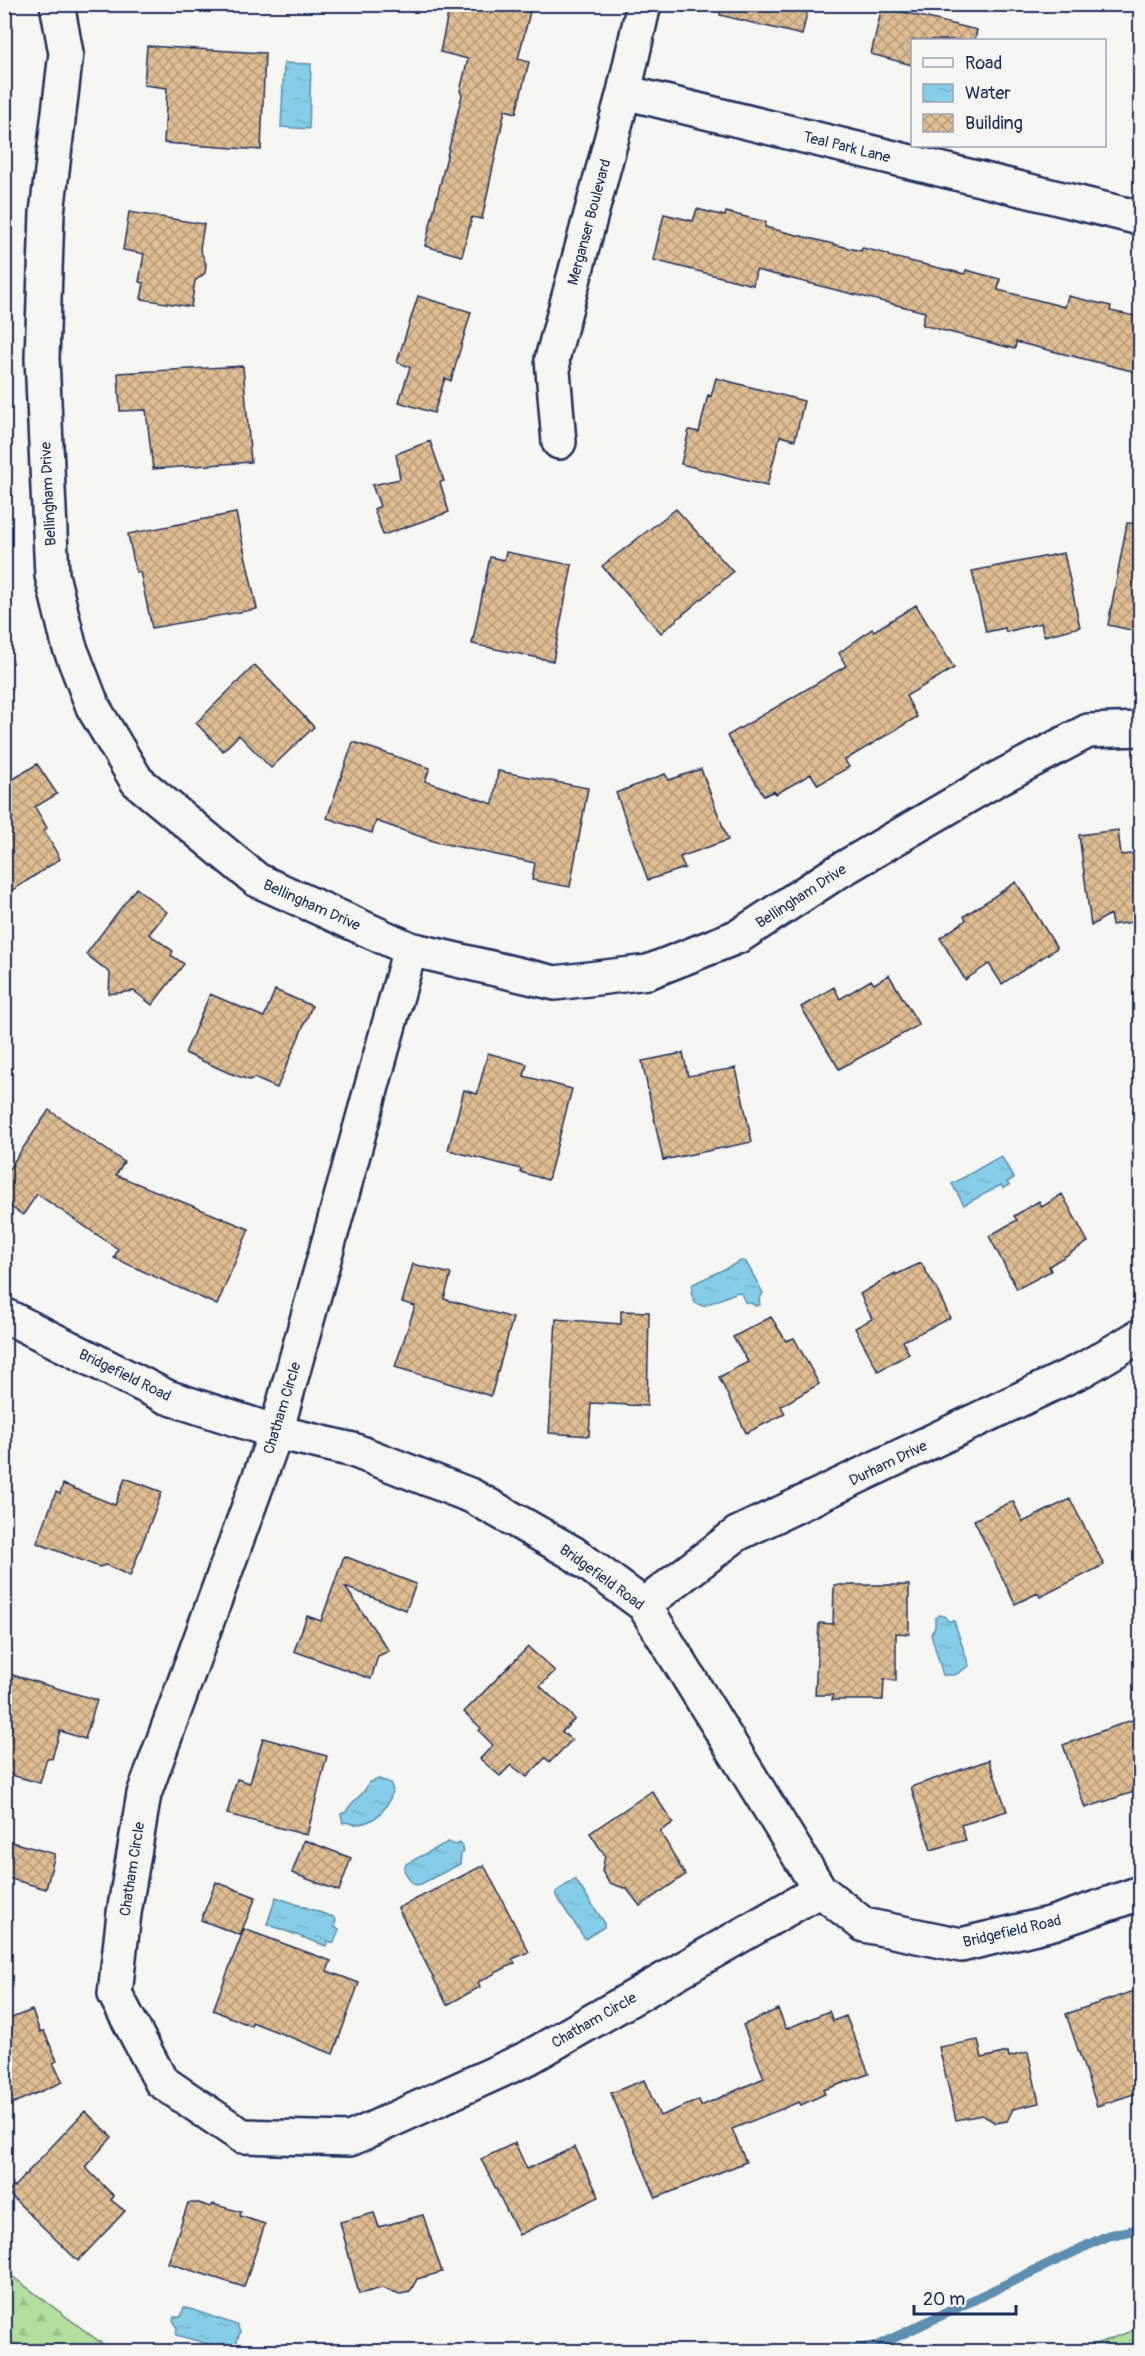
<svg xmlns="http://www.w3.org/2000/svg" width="1145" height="2356" font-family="Pangolin,sans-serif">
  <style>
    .forest { fill: url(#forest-firs); stroke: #66877e; stroke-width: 1.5 }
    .park { fill: url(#park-crowns); stroke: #66877e; stroke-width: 1.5 }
    .water { fill: url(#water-ripples); stroke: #5b8eb0; stroke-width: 1.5 }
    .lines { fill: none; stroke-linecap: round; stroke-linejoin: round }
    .stream { stroke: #5b8eb0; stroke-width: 10 }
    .building { fill: url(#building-cross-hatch); stroke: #1b2f5e; stroke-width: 1.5 }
    .street-casing { stroke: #1b2f5e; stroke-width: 38 }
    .street { stroke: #f6f6f2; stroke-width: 33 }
    .labels { text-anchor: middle; stroke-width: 6; stroke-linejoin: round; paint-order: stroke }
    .street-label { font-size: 15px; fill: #1b2f5e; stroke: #f6f6f2 }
  </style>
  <defs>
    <pattern id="forest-firs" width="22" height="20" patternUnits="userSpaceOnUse" patternTransform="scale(1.5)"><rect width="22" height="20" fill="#b2df9e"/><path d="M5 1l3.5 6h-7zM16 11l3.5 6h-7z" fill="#98c08a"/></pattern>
    <pattern id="park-crowns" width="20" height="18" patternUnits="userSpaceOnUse" patternTransform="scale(1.5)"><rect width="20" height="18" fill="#b2df9e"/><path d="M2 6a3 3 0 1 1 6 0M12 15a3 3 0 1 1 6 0" fill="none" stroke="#98c08a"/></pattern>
    <pattern id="water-ripples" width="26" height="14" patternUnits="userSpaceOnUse" patternTransform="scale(1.5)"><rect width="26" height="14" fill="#86cee7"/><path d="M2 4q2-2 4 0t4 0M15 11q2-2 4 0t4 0" fill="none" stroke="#73b1c9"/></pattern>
    <pattern id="building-cross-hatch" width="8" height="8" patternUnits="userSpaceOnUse" patternTransform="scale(1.5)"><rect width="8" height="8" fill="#e0bd92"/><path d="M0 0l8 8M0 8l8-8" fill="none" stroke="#b59a7a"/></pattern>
  </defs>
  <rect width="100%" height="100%" fill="#f6f6f2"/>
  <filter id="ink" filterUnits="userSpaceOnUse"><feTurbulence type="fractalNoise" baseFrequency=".0167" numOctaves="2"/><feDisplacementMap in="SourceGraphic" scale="12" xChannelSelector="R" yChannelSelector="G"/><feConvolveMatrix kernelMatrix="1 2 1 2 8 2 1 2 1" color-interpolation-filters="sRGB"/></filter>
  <g filter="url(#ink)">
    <!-- forest -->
    <path class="forest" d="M 5,2271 L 112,2351 L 5,2351 Z"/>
    <!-- park -->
    <path class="park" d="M 1140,2328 L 1140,2351 L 1076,2351 Z"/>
    <!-- water -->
    <path class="water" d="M 284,63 L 311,64 L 309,129 L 281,127 Z
      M 1001,1156 L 1014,1178 L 1007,1182 L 1009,1185 L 1003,1188 L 1001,1185 L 964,1205 L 952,1184 Z
      M 741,1261 L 746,1262 L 763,1293 L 759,1300 L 760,1305 L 755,1306 L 753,1304 L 745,1302 L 741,1293 L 738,1292 L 703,1306 L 695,1303 L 691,1293 L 693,1284 Z
      M 939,1615 L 944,1616 L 948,1621 L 954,1621 L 969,1666 L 955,1675 L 943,1675 L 931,1634 L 935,1627 L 935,1618 Z
      M 379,1779 L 390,1783 L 393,1790 C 388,1808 376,1823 357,1824 C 350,1825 350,1821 343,1823 L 341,1814 L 346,1812 C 351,1800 365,1796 369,1782 Z
      M 448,1842 L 456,1845 L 460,1843 L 464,1852 L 461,1854 L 460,1864 L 419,1885 L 412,1884 L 404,1870 L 406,1864 Z
      M 575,1879 L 604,1922 L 604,1927 L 585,1939 L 556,1896 L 556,1892 Z
      M 276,1897 L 333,1917 L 336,1921 L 334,1927 L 339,1929 L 334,1943 L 328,1941 L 326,1946 L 267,1924 Z
      M 184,2307 L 237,2325 L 240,2332 L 234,2351 L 176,2335 L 177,2327 L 173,2320 L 174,2317 L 181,2317 Z"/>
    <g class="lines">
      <!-- stream -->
      <path class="stream" d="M 839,2352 L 877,2346 L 1107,2236 L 1140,2229"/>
    </g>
    <!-- building -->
    <path class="building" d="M 450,4 L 532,4 L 518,59 L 529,62 L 516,113 L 505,110 L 482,219 L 472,217 L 462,256 L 425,246 L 462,95 L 460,91 L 468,59 L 440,52 Z
      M 721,4 L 809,4 L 802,35 L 720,15 Z
      M 882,7 L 977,30 L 975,40 L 912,40 L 912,65 L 871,54 Z
      M 147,46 L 265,53 L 261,150 L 164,143 L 167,88 L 144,85 Z
      M 697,209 L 725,216 L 726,212 L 766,222 L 765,227 L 861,251 L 862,248 L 888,254 L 888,256 L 965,274 L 966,270 L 1000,279 L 998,290 L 1065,307 L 1068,296 L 1111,306 L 1110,311 L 1140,317 L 1140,373 L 1016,342 L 1015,349 L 922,325 L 925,312 L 756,270 L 753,285 L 653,260 L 664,214 L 693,221 Z
      M 129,212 L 204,224 L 200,249 L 206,264 L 205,273 L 195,281 L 191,307 L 141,299 L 144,283 L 139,282 L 144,254 L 123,250 Z
      M 418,296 L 471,312 L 451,381 L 445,378 L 434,413 L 399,402 L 410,367 L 397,362 Z
      M 243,366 L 251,462 L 153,469 L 146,410 L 120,411 L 118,373 Z
      M 716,378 L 804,401 L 795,440 L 780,436 L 767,486 L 681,464 L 689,430 L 699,432 L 708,395 L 711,396 Z
      M 430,441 L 444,481 L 440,482 L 449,512 L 383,535 L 374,509 L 380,506 L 372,485 L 400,479 L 396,454 Z
      M 676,509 L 733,572 L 661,633 L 602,566 Z
      M 236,513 L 257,609 L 152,628 L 140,572 L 136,572 L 128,534 Z
      M 1127,523 L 1140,524 L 1140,632 L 1108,625 Z
      M 506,552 L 572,565 L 553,661 L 472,644 L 490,557 L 504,560 Z
      M 1064,553 L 1080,627 L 1044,636 L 1041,623 L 1006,632 L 1005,628 L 986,632 L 972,571 Z
      M 916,605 L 954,668 L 906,696 L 917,717 L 845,760 L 849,767 L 818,785 L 811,774 L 776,794 L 774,791 L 764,796 L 727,736 L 846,666 L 839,653 L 872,629 L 874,631 Z
      M 255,665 L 314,727 L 271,768 L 239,735 L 223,751 L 196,723 Z
      M 353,742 L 430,768 L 425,781 L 493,804 L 498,771 L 588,788 L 570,887 L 532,880 L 535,863 L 436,842 L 376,821 L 372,833 L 327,818 Z
      M 37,764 L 57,794 L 35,807 L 47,828 L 44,830 L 60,859 L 4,896 L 4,785 Z
      M 701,769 L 728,840 L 680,857 L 685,868 L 648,880 L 616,793 L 665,774 L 669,780 Z
      M 1118,830 L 1121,855 L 1140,853 L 1140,921 L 1112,925 L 1110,914 L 1091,926 L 1079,835 Z
      M 1016,882 L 1057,948 L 1002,984 L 989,964 L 965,980 L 940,938 L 966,920 L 964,916 Z
      M 136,888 L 167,912 L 149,934 L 173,951 L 171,955 L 184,964 L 152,1005 L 134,991 L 109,994 L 110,973 L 86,954 Z
      M 889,975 L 919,1025 L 839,1069 L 801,1007 L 834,987 L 840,999 L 871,980 L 874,984 Z
      M 275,990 L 312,1006 L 277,1088 L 254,1078 L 249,1080 L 229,1073 L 185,1053 L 210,994 L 264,1017 Z
      M 488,1053 L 527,1064 L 524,1076 L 572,1089 L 548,1180 L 520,1172 L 521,1169 L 448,1150 L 464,1090 L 477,1094 Z
      M 683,1053 L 688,1076 L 736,1068 L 752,1142 L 663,1160 L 642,1061 Z
      M 49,1110 L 124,1162 L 116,1175 L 249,1229 L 217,1305 L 114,1258 L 118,1249 L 37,1194 L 23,1215 L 4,1202 L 4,1176 Z
      M 1062,1194 L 1088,1242 L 1049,1266 L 1051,1271 L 1017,1289 L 989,1236 L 1017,1220 L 1014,1216 L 1039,1201 L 1042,1207 Z
      M 921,1263 L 937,1290 L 950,1318 L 903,1341 L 909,1354 L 878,1371 L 855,1328 L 872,1319 L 860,1294 L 895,1273 L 895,1275 Z
      M 413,1264 L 451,1274 L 444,1299 L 513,1318 L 491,1396 L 395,1367 L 415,1306 L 402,1302 Z
      M 621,1311 L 649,1312 L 647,1406 L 591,1403 L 589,1436 L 549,1433 L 556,1319 L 621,1324 Z
      M 771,1317 L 786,1341 L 794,1338 L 819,1384 L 781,1406 L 785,1414 L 746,1433 L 719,1377 L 748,1362 L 733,1337 Z
      M 125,1478 L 162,1492 L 130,1576 L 106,1565 L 99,1567 L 37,1543 L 56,1492 L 60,1494 L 63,1484 L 115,1505 Z
      M 1070,1499 L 1104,1565 L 1040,1597 L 1038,1593 L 1015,1604 L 974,1520 L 1013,1501 L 1023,1522 Z
      M 344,1556 L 416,1584 L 406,1610 L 345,1587 L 389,1651 L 378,1656 L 371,1679 L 294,1651 L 307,1616 L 321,1621 Z
      M 834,1585 L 909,1585 L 909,1634 L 896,1633 L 896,1681 L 884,1679 L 883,1700 L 832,1700 L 833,1695 L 815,1695 L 819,1623 L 833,1624 Z
      M 528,1647 L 555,1671 L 540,1686 L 575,1719 L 562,1732 L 572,1740 L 550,1762 L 545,1758 L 527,1777 L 511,1765 L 500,1776 L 480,1759 L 493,1745 L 479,1731 L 481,1728 L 464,1712 Z
      M 9,1674 L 97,1700 L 85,1739 L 60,1731 L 52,1759 L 47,1758 L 40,1783 L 4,1773 L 4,1688 Z
      M 1140,1717 L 1140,1790 L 1085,1808 L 1063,1745 Z
      M 263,1738 L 327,1756 L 307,1835 L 227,1814 L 237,1779 L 250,1783 Z
      M 989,1760 L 1007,1811 L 961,1825 L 966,1840 L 931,1850 L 911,1787 Z
      M 652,1791 L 673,1823 L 660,1831 L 685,1875 L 640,1906 L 627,1889 L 609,1883 L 602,1871 L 605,1856 L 590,1833 Z
      M 4,1840 L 55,1854 L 46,1889 L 4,1877 Z
      M 304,1840 L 351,1858 L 339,1891 L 292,1873 Z
      M 484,1865 L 529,1952 L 512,1959 L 515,1963 L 478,1982 L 480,1987 L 447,2005 L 398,1908 Z
      M 216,1882 L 256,1897 L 240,1935 L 201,1920 Z
      M 244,1929 L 331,1961 L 327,1971 L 359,1983 L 333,2054 L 252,2022 L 251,2026 L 213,2010 Z
      M 1140,1989 L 1140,2092 L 1097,2106 L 1066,2014 Z
      M 778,2009 L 786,2029 L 829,2011 L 833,2021 L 846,2016 L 869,2074 L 823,2090 L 825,2094 L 801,2105 L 799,2102 L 732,2129 L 746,2162 L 656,2198 L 611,2093 L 644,2080 L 660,2116 L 699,2100 L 701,2106 L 764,2078 L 743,2025 Z
      M 32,2010 L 40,2032 L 44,2031 L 57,2061 L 53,2063 L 63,2082 L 4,2107 L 4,2021 Z
      M 978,2040 L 982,2058 L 1008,2052 L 1009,2057 L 1028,2052 L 1039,2103 L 1013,2109 L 1007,2121 L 996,2123 L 982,2115 L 956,2120 L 939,2047 Z
      M 85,2111 L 112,2137 L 85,2167 L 114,2196 L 111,2200 L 125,2211 L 78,2261 L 8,2193 Z
      M 515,2143 L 527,2169 L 575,2147 L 599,2197 L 519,2235 L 481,2159 Z
      M 188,2203 L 199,2203 L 211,2207 L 213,2204 L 241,2212 L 240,2216 L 265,2224 L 244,2287 L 168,2263 Z
      M 374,2213 L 379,2227 L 423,2215 L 442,2272 L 417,2279 L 410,2292 L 400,2294 L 382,2288 L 359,2294 L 340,2222 Z"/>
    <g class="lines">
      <defs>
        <path id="street" d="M 57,4 L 66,53 L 47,213 L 42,358 L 52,575 L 69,645 L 93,707 L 137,781 L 257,880 L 410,949 L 555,983 L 648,972 L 739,936 L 834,874 L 993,781 L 1088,731 L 1140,729
          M 624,92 L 1140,218
          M 559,442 L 552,359 L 624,92 L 644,4
          M 410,949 L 276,1432 L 144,1794 L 124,1913 L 115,1994 L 161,2081 L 242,2136 L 350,2139 L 528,2058 L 820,1890
          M 4,1315 L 167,1397 L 276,1432 L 353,1450 L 472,1496 L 573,1553 L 644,1605 L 820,1890 L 864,1925 L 961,1945 L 1053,1923 L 1140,1893
          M 644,1605 L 737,1534 L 1084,1369 L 1140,1336"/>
      </defs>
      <!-- street casing -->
      <use href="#street" class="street-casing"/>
      <!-- street -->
      <use href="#street" class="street"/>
    </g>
  </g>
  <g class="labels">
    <!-- street labels -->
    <g class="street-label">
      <text transform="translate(847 147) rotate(14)" y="5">Teal Park Lane</text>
      <text transform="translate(589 222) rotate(-75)" y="5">Merganser Boulevard</text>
      <text transform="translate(48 494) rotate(-93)" y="5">Bellingham Drive</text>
      <text transform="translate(801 896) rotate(-33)" y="5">Bellingham Drive</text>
      <text transform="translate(312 905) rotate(24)" y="5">Bellingham Drive</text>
      <text transform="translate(125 1375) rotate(26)" y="5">Bridgefield Road</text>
      <text transform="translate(282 1408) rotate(-73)" y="5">Chatham Circle</text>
      <text transform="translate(888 1463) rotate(-26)" y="5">Durham Drive</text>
      <text transform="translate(602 1577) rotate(36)" y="5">Bridgefield Road</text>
      <text transform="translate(132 1869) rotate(-81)" y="5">Chatham Circle</text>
      <text transform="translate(1012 1931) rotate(-13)" y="5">Bridgefield Road</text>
      <text transform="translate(594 2020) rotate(-30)" y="5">Chatham Circle</text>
    </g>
  </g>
  <!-- margin -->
  <rect width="1145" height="2356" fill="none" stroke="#f6f6f2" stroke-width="24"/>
  <rect x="12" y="12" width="1121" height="2332" fill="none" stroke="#1b2f5e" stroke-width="2" filter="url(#ink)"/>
  <!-- legend -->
  <rect x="911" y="39" width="195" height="108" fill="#f6f6f2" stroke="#9ea6b7" stroke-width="1.5"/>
  <rect x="923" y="58" width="30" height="9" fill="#f6f6f2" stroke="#9ea6b7" stroke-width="1.5"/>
  <text x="965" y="69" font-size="18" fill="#1b2f5e">Road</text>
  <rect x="923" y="84" width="30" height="18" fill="url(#water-ripples)" stroke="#9ea6b7" stroke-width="1.5"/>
  <text x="965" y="99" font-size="18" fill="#1b2f5e">Water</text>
  <rect x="923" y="114" width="30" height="18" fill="url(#building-cross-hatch)" stroke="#9ea6b7" stroke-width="1.5"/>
  <text x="965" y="129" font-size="18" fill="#1b2f5e">Building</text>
  <!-- scale -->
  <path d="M914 2305v9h102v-9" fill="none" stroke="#1b2f5e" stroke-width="3"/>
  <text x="923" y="2305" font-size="18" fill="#1b2f5e" stroke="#f6f6f2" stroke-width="4.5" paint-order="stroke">20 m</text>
</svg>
